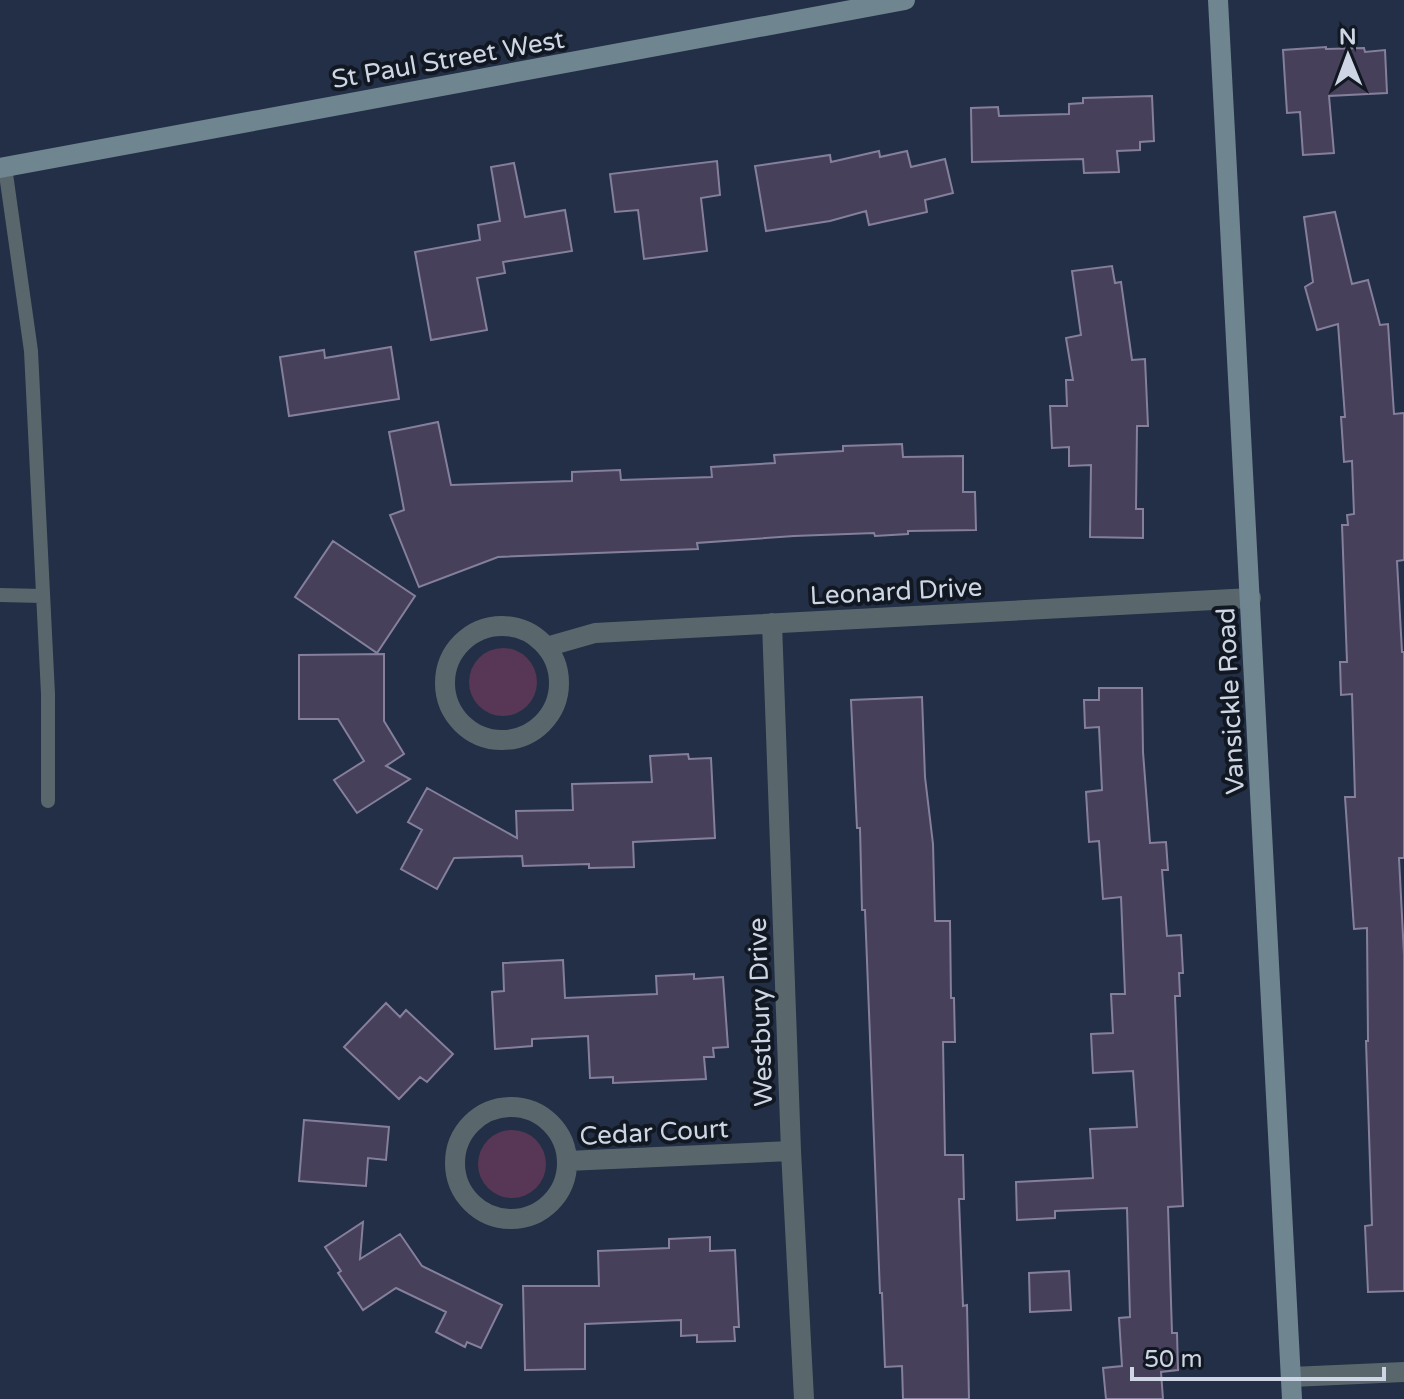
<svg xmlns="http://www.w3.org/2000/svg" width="1404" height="1399" font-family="'Varela Round',sans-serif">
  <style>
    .green { fill: #573755 }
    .building { fill: #46405a; stroke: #857f9c; stroke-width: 2 }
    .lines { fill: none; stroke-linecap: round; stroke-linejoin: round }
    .lane { stroke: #59676d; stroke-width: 14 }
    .street { stroke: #59676d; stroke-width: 20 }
    .secondary { stroke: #6f8590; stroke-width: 20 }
    .labels { text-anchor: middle; stroke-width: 8; stroke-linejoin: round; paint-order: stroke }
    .street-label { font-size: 26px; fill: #ced6e5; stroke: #121822 }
  </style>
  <rect width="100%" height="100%" fill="#222f46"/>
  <!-- green -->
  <path class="green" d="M469 682a34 34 0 1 1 68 0a34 34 0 1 1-68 0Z
    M478 1164a34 34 0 1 1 68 0a34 34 0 1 1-68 0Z"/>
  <!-- building -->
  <path class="building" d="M 1326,47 L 1326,49 L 1364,48 L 1365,52 L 1385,50 L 1387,93 L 1329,96 L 1334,153 L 1303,155 L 1300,112 L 1287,113 L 1283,50 Z
    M 1152,96 L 1154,141 L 1140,142 L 1140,150 L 1117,151 L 1119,172 L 1084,173 L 1083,159 L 972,162 L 971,108 L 998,107 L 999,116 L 1069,114 L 1069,104 L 1083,103 L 1083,98 Z
    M 879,151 L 880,157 L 907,151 L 911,167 L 945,159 L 953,193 L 925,200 L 927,212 L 869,225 L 866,211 L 830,221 L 766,231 L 755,166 L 830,155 L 831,162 Z
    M 717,161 L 720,195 L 701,198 L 707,251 L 644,259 L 638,210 L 615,212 L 610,174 Z
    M 514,163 L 525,217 L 565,210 L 572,251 L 503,262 L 505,273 L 477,278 L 487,330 L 431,340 L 415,252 L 480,240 L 478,225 L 500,221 L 491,167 Z
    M 1335,212 L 1352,284 L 1368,280 L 1380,325 L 1388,324 L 1394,414 L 1404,413 L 1404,560 L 1397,561 L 1402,652 L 1404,652 L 1404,858 L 1399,858 L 1404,955 L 1404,1291 L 1368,1292 L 1365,1226 L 1372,1225 L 1366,1041 L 1368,1041 L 1367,928 L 1354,929 L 1345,797 L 1355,797 L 1352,694 L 1341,695 L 1340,662 L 1347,662 L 1342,525 L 1348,525 L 1347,515 L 1354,514 L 1352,461 L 1344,462 L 1341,417 L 1345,417 L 1338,324 L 1317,330 L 1305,287 L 1313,282 L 1304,217 Z
    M 1112,266 L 1115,283 L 1121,282 L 1132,360 L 1145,359 L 1148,426 L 1137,426 L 1136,509 L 1143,509 L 1143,538 L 1090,537 L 1091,465 L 1069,466 L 1069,447 L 1052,448 L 1050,406 L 1067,406 L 1066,380 L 1073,380 L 1066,338 L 1081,335 L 1072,271 Z
    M 391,347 L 399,399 L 289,416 L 280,357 L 324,350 L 325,358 Z
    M 438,422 L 451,485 L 572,481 L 572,472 L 620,470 L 621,480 L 712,477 L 711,467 L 775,463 L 774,455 L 843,451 L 843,446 L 902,444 L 903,457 L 963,456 L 963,492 L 975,492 L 976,530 L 908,531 L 908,534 L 875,536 L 874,533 L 794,536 L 697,543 L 698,549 L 498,557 L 419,587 L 390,515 L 404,510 L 389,432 Z
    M 333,541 L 415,596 L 377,653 L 295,597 Z
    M 384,654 L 384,721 L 404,754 L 386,766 L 410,779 L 357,813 L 334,780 L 364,761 L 338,719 L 299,719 L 299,655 Z
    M 1099,688 L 1142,688 L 1143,752 L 1150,843 L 1166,842 L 1168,870 L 1162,870 L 1167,936 L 1181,935 L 1183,973 L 1179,973 L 1180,996 L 1175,996 L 1183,1206 L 1168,1207 L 1172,1333 L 1177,1333 L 1178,1370 L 1161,1372 L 1163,1399 L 1106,1399 L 1103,1368 L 1122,1366 L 1119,1318 L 1130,1317 L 1127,1208 L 1055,1211 L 1055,1218 L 1017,1220 L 1016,1182 L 1093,1178 L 1090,1129 L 1137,1127 L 1133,1071 L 1093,1073 L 1091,1034 L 1113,1033 L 1111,994 L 1125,994 L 1121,897 L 1103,899 L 1099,841 L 1089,842 L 1086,792 L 1102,790 L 1099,727 L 1085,728 L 1084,700 L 1099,700 Z
    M 922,697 L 925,777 L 933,844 L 935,921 L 950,921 L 951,998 L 954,998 L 955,1042 L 943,1042 L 945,1155 L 963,1155 L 964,1199 L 959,1199 L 963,1306 L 967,1305 L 969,1399 L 903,1399 L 902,1366 L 885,1367 L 882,1293 L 880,1293 L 865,910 L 862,910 L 860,828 L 857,828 L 851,700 Z
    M 688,754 L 689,759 L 711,758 L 715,838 L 633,842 L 634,867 L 589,868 L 589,864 L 523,866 L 522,856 L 454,858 L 437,889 L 401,869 L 422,830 L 408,822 L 427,788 L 517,838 L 516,811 L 573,810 L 572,784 L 652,782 L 650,756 Z
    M 563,960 L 565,998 L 657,994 L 656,976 L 694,974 L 694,979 L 723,977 L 728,1047 L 713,1048 L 714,1057 L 704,1057 L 706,1079 L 613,1083 L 613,1077 L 590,1078 L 588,1036 L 532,1039 L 532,1046 L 495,1049 L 492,992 L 504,991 L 503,963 Z
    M 386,1003 L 400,1017 L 406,1010 L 453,1054 L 427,1082 L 420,1077 L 399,1099 L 344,1047 Z
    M 304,1120 L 389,1127 L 386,1160 L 368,1158 L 366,1186 L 299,1181 Z
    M 363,1222 L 360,1259 L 400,1234 L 422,1266 L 502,1305 L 481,1348 L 467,1342 L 465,1347 L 436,1332 L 446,1312 L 396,1288 L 363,1310 L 338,1273 L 341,1271 L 325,1247 Z
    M 710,1237 L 710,1251 L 735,1250 L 739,1327 L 734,1327 L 735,1341 L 697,1342 L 697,1335 L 681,1336 L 681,1320 L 585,1324 L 585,1369 L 525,1370 L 523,1286 L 599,1286 L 598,1251 L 669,1248 L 669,1239 Z
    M 1069,1271 L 1071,1310 L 1030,1312 L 1029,1273 Z"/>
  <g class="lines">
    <!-- lane -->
    <path class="lane" d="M 5,167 L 31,351 L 48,694 L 48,801
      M 0,595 L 42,596"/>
    <!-- street -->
    <path class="street" d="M 772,623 L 791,1151 L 804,1399
      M445 683a57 57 0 1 1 114 0a57 57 0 1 1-114 0Z
      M 546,647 L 595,633 L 1251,598
      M455 1163a56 56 0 1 1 112 0a56 56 0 1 1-112 0Z
      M 567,1161 L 791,1151
      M 1291,1377 L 1404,1372"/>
    <!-- secondary -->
    <path class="secondary" d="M 1218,0 L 1292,1399
      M 0,168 L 905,0"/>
  </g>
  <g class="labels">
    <!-- street labels -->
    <g class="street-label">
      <text transform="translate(448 59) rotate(-10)" y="9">St Paul Street West</text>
      <text transform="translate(896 591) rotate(-3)" y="9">Leonard Drive</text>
      <text transform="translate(1230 701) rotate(-93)" y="9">Vansickle Road</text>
      <text transform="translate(760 1012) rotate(-92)" y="9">Westbury Drive</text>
      <text transform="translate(654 1132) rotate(-3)" y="9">Cedar Court</text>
    </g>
  </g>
  <!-- north arrow -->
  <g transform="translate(1348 56) rotate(359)" stroke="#121822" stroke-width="6" paint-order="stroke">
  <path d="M0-6L14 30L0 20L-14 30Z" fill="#ced6e5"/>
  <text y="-12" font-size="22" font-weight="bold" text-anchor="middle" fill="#ced6e5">N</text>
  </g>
  <!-- scale -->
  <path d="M1132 1367v12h252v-12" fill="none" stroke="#ced6e5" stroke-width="4"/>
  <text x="1144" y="1367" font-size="24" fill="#ced6e5" stroke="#121822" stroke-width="6" paint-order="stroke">50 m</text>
</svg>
